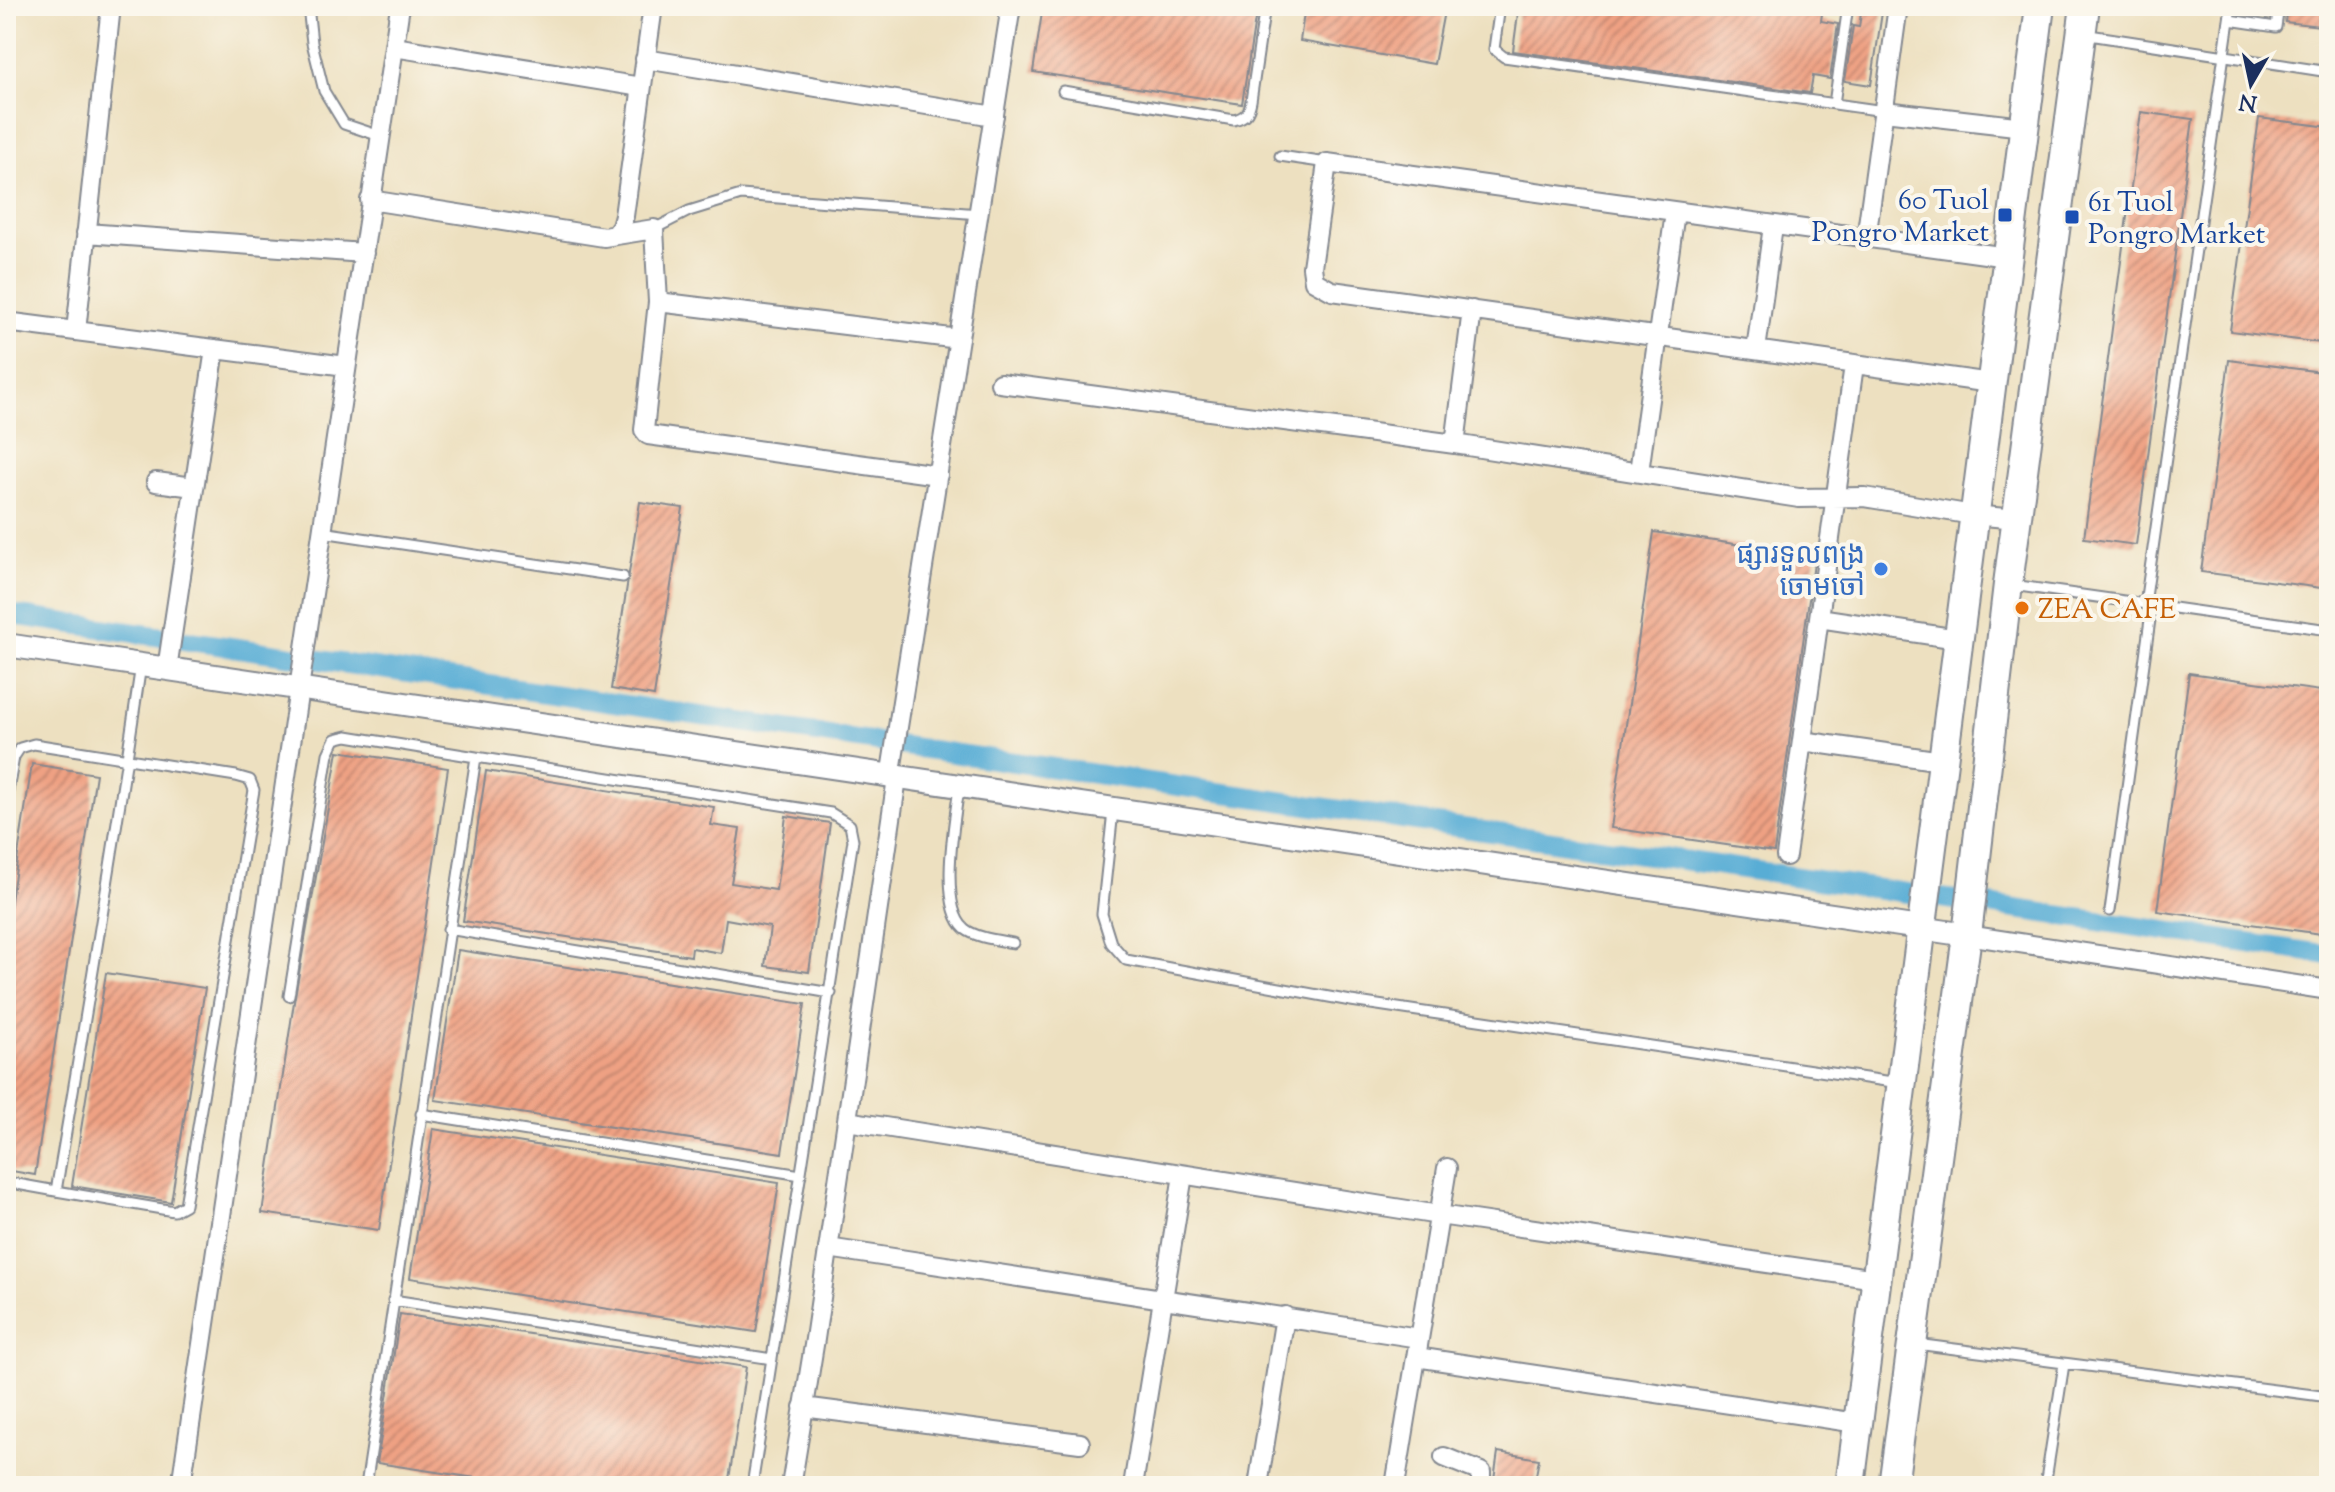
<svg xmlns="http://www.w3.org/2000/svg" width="2335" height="1492" font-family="'Sorts Mill Goudy','Noto Sans Khmer',serif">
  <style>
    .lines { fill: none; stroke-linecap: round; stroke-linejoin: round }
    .canal { stroke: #59add5; stroke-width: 20 }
    .building { fill: url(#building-hatch) }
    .service-casing { stroke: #84888f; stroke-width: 13 }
    .minor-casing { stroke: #84888f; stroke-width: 22 }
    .tertiary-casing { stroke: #84888f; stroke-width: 26 }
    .primary-casing { stroke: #84888f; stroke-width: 32 }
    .service { stroke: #fff; stroke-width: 9 }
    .minor { stroke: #fff; stroke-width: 18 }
    .tertiary { stroke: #fff; stroke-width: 22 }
    .primary { stroke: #fff; stroke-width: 28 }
    .transit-dot { fill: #1a4fb4; stroke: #fbf7ec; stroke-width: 3 }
    .shop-dot { fill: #3f7fe0; stroke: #fbf7ec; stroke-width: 3 }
    .food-dot { fill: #e8710a; stroke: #fbf7ec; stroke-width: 3 }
    .labels { text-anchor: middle; stroke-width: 8; stroke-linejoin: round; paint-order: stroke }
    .transit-label { font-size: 28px; fill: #164399; stroke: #fbf7ec; text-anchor: end }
    .shop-label { font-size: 28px; fill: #366cbe; stroke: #fbf7ec; text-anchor: end }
    .food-label { font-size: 28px; fill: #c56008; stroke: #fbf7ec; text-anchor: start }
  </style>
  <defs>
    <pattern id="building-hatch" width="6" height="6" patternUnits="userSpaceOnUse" patternTransform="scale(2)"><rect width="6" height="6" fill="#efa183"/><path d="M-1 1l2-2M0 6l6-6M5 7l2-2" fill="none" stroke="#c1846e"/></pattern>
  </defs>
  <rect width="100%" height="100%" fill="#fbf7ec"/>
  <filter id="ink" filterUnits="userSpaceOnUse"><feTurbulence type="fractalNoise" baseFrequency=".0125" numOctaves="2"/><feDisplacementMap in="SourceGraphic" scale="16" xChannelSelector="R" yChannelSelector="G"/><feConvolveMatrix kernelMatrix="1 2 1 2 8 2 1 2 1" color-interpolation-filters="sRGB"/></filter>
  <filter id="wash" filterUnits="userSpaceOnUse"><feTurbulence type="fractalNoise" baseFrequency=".006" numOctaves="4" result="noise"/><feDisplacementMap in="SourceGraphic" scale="32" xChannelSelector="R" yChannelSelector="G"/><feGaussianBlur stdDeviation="1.8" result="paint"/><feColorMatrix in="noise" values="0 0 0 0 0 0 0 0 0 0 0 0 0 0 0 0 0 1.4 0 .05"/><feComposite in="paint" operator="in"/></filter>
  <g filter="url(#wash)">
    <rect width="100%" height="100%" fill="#ede0c0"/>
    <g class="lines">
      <!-- canal -->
      <path class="canal" d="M 6,614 L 2329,955"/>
    </g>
    <g id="blocks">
      <!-- building -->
      <path class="building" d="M 1043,6 L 1257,6 L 1242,104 L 1033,72 Z
        M 1305,6 L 1445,6 L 1434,64 L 1300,41 Z
        M 1519,6 L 1823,6 L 1821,21 L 1838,24 L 1830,79 L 1813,76 L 1810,93 L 1513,51 Z
        M 1862,6 L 1883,6 L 1871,85 L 1845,81 L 1853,26 L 1859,27 Z
        M 2287,6 L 2329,6 L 2329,27 L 2285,22 Z
        M 2141,112 L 2193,119 L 2136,545 L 2084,538 Z
        M 2259,118 L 2329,127 L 2329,344 L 2230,331 Z
        M 2229,360 L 2329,373 L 2329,589 L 2201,572 Z
        M 640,502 L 683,508 L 654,696 L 611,689 Z
        M 1654,532 L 1815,556 L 1774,852 L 1611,828 Z
        M 2189,673 L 2329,692 L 2329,935 L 2157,911 Z
        M 338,751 L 448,768 L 379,1230 L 262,1213 L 294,1002 Z
        M 32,764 L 96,774 L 35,1175 L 6,1170 L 6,933 Z
        M 486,771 L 714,807 L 711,825 L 740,829 L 731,883 L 776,890 L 786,816 L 830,823 L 809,972 L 765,966 L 770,927 L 726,919 L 721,953 L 692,948 L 691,956 L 463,921 Z
        M 458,950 L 805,1004 L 782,1153 L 435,1100 Z
        M 106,973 L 205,988 L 171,1202 L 72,1186 Z
        M 433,1129 L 779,1183 L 756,1332 L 410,1278 Z
        M 400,1314 L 746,1367 L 728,1486 L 528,1486 L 377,1463 Z
        M 1498,1452 L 1539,1459 L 1534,1486 L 1493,1486 Z"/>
    </g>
  </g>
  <g filter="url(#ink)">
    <use href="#blocks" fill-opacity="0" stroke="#84888f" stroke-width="2"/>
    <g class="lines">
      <defs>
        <path id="service" d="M 308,6 L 312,43 L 324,91 L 344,124 L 380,136
          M 1500,6 L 1494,49 L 1504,57 L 1884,111
          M 2229,20 L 2276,27 L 2279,6
          M 2083,34 L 2329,72
          M 1063,91 L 1234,120 C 1246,117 1249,112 1251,101 L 1265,6
          M 1834,104 L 1848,6
          M 1280,156 L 1327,163
          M 654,229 L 689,211 L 741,195 L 979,214
          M 322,532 L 623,577
          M 2012,585 L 2329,630
          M 2145,604 L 2231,6
          M 959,788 C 955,819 938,906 965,929 C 977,938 998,940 1013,943
          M 6,802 L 14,757 L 20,748 L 34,744 L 236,776 L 250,780 L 254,790 L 185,1205 L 174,1211 L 56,1191 C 86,1016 115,841 141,665
          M 1113,811 L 1102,914 L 1111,943 L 1126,960 L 1351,1001 L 1899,1083
          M 2110,911 L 2152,605
          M 448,929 L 831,993
          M 289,996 L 328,754 L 335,739 L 347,736 L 476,757
          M 421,1114 L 801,1175
          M 6,1182 L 56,1191
          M 393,1300 L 772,1359
          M 1916,1344 L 2329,1397
          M 366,1486 L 476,757 L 831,813 L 850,825 L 853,840 L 752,1486
          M 2045,1486 L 2064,1364"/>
        <path id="minor" d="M 394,47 L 641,87
          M 645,59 L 994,116
          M 1884,111 L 2024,127
          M 370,200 L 604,237 L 654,229 L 658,302 L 644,430 L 648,435 L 938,475
          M 86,233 L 364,253
          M 616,234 L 621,227 L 624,216 L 653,6
          M 1866,239 L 1898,6
          M 658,302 L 959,339
          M 6,322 L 346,366
          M 76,331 L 111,6
          M 1756,350 L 1773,226
          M 1000,383 L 1455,444 L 1799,498 L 1864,497 L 1973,515 L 2017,519
          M 1991,383 L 1332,291 L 1314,281 L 1312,267 L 1327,163 L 2007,257
          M 1455,444 L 1472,310
          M 1639,472 L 1675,212
          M 156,482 L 194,487
          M 1819,618 L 1958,639
          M 167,669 L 215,349
          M 1802,741 L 1942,761
          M 890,778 L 1011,6
          M 1786,856 L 1854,365
          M 1967,935 L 2329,990
          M 847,1121 L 1439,1215 L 1876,1279
          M 828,1248 L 1419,1338
          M 1416,1357 L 1857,1423
          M 803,1407 L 1080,1443
          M 1444,1457 L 1481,1472 L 1481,1486
          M 181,1486 L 400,6
          M 791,1486 L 815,1339 L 897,778
          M 1133,1486 L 1183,1175
          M 1258,1486 L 1285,1316
          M 1395,1486 L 1447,1168"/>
        <path id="tertiary" d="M 6,645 L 1967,935"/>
        <path id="primary" d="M 1850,1486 L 2040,6
          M 1893,1486 L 1967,935 L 2008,584 L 2085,6"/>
      </defs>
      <!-- service casing -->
      <use href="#service" class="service-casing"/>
      <!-- minor casing -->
      <use href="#minor" class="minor-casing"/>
      <!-- tertiary casing -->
      <use href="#tertiary" class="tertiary-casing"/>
      <!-- primary casing -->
      <use href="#primary" class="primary-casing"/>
      <!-- service -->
      <use href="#service" class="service"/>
      <!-- minor -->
      <use href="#minor" class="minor"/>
      <!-- tertiary -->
      <use href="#tertiary" class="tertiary"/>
      <!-- primary -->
      <use href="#primary" class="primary"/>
    </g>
  </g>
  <!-- markers -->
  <g class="transit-dot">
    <rect x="1997" y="207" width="16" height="16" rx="4"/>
    <rect x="2064" y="209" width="16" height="16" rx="4"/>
  </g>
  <circle class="shop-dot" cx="1881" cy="569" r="8"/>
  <circle class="food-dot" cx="2022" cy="608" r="8"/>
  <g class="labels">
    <!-- transit labels -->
    <g class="transit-label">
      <text x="1989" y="209">60 Tuol<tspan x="1989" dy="32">Pongro Market</tspan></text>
      <text x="2088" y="211" text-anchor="start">61 Tuol<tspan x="2088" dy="32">Pongro Market</tspan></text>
    </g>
    <!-- shop labels -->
    <g class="shop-label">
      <text x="1865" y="563">ផ្សារទួលពង្រ<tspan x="1865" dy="32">ចោមចៅ</tspan></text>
    </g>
    <!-- food labels -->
    <g class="food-label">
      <text x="2038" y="618">ZEA CAFE</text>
    </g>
  </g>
  <!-- margin -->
  <rect width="2335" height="1492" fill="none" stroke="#fbf7ec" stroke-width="32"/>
  <!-- north arrow -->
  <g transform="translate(2251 84) rotate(189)" stroke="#fbf7ec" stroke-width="6" paint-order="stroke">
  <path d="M0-6L14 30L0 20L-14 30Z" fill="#1b2f5e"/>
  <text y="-12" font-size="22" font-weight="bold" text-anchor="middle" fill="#1b2f5e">N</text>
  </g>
</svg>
